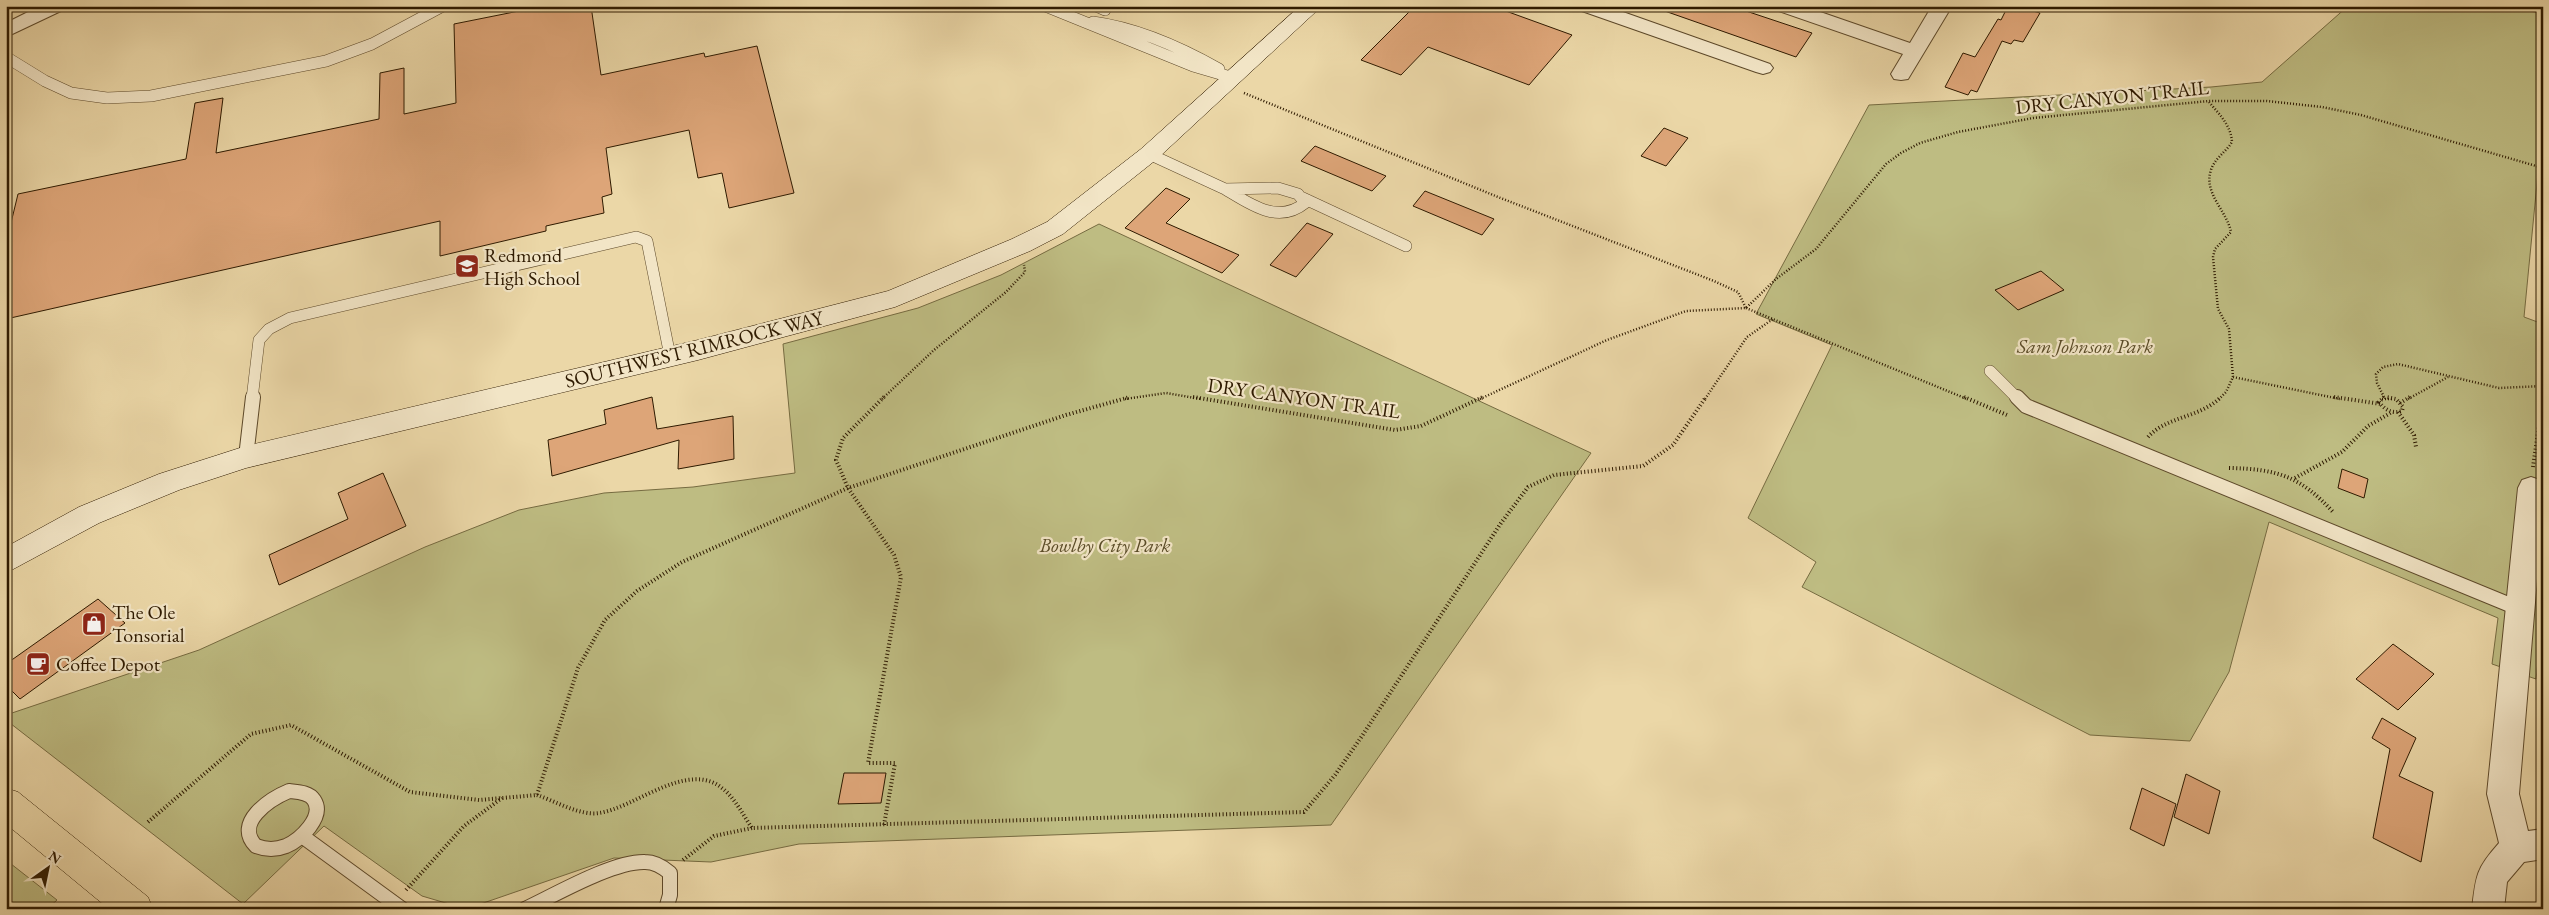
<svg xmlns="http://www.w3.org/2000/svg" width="2549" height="915" font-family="'EB Garamond',serif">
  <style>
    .green { fill: #bebc82; stroke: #766b41 }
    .building { fill: #dda578; stroke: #2e1a00 }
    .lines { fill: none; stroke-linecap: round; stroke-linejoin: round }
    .lane-far1-casing { stroke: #5d492a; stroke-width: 12 }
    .lane-casing { stroke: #5d492a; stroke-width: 16 }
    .street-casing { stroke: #5d492a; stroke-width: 2 }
    .secondary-casing { stroke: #2e1a00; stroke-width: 1 }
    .highway-casing { stroke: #2e1a00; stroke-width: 1 }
    .path-far1 { stroke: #2e1a00; stroke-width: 2.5; stroke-dasharray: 1 2; stroke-linecap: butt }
    .path { stroke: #2e1a00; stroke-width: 4; stroke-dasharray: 1 2.5; stroke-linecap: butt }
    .lane-far1 { stroke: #f2e5c6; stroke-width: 11 }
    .lane { stroke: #f2e5c6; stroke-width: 14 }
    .street { fill: #f2e5c6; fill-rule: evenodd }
    .secondary { fill: #f2e5c6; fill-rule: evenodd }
    .highway { fill: #ebd7a7; fill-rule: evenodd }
    .labels { text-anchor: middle; stroke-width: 4.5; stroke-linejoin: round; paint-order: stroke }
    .street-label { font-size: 20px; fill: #2e1a00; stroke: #f2e5c6 }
    .poi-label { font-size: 20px; fill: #2e1a00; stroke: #f2e5c6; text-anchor: start }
    .park-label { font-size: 20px; font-style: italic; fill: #594b27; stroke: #f2e5c6 }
  </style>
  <rect width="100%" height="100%" fill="#ebd7a7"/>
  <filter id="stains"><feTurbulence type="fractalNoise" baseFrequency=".004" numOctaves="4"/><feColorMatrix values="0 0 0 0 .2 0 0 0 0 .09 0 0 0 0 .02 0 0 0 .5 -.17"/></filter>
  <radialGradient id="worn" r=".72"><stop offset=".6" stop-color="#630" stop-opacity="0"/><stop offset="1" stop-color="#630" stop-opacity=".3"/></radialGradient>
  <!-- green -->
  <path class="green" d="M 2348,6 L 2508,6 L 2543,14 L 2543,121 L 2524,317 L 2543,324 L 2543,618 L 2536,679 L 2492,664 L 2498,618 L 2269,522 L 2229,672 L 2190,741 L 2090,735 L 1802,587 L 1816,562 L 1748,518 L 1832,345 L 1756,314 L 1869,105 L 2211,87 L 2262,82 Z
    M 1099,224 L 1591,453 L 1331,825 L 799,844 L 711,862 L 614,858 L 466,909 L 422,896 L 324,826 L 243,904 L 6,720 L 6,715 L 199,650 L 425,547 L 519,510 L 604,493 L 693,487 L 795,473 L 783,344 L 918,308 L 1001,275 Z
    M 6,860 L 57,900 L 47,909 L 6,909 Z"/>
  <!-- building -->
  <path class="building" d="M 544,6 L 591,6 L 601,75 L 704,53 L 705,57 L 757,46 L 794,193 L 729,208 L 722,173 L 698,178 L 689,130 L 606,148 L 612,194 L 602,197 L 604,213 L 546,226 L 546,231 L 440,256 L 440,221 L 6,319 L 6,228 L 10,227 L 18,194 L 186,159 L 195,103 L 223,98 L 216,153 L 379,119 L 380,73 L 404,68 L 404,114 L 456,103 L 454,24 Z
    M 1415,6 L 1492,6 L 1572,35 L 1529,85 L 1428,47 L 1401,75 L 1361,60 Z
    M 1659,6 L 1731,6 L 1812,33 L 1796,57 L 1659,9 Z
    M 2015,6 L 2040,13 L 2023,42 L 2014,40 L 2011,44 L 2002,41 L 1977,92 L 1971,90 L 1968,95 L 1945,87 L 1963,53 L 1975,57 L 1998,19 L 2001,20 L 2007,8 L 2013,10 Z
    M 1664,128 L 1688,138 L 1666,166 L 1641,156 Z
    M 1315,146 L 1386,176 L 1372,191 L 1301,161 Z
    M 1166,188 L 1190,199 L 1166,223 L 1239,255 L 1222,273 L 1125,228 Z
    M 1425,191 L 1494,219 L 1482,235 L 1413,206 Z
    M 1307,223 L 1333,234 L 1296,277 L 1270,265 Z
    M 2041,271 L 2064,290 L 2018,310 L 1995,290 Z
    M 652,397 L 657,429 L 733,416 L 734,459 L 678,469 L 679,440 L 552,476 L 548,440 L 606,424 L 604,410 Z
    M 2342,469 L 2368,479 L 2364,498 L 2338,488 Z
    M 383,473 L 406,526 L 279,585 L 269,555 L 348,519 L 338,493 Z
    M 98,599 L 125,623 L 20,699 L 6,685 L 6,664 Z
    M 2393,644 L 2434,674 L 2398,710 L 2356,679 Z
    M 2382,718 L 2416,738 L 2399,776 L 2433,792 L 2421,862 L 2373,838 L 2390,749 L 2372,738 Z
    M 844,773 L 886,773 L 881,803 L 838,804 Z
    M 2186,774 L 2220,791 L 2209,834 L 2174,817 Z
    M 2142,788 L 2176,804 L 2164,846 L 2130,829 Z"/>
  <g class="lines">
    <defs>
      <path id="lane-far1" d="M 1045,6 L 1193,66 L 1234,78
        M 1096,6 L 1105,10
        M 1093,22 C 1138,28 1180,47 1219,69
        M 6,57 L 45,81 L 71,93 L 107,98 L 151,96 L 326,61 L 372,44 L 443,6
        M 1149,154 L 1225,189
        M 1278,188 L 1298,194 L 1305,203 C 1278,225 1250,204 1225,189 Z
        M 1303,198 L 1406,246
        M 1990,371 L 2018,399
        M 252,399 L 259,340 L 269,329 L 290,318 L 636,237 L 647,241 L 670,356"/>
      <path id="lane" d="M 2017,397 L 2026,406 L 2520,609
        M 246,457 L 253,397
        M 289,791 C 297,792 309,792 314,800 C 325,817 300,840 286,846 C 276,850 266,850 256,846 C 233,823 270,799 289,791 Z
        M 302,836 L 402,909
        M 525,909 C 555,895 613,861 645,862 C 655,862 663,867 670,873 L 670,895 L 666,909"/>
      <path id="street" d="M 40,6 L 66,6 L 63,10 L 6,37 L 6,23 Z
        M 1576,6 L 1606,6 L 1770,64 L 1773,68 L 1770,72 L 1763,74 L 1756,72 L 1579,10 Z
        M 1773,6 L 1803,6 L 1910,43 L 1932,6 L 1952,6 L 1908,79 L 1901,80 L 1894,79 L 1891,74 L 1903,54 L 1776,10 Z
        M 2531,477 L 2540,480 L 2543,485 L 2543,507 L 2519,794 L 2528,831 L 2543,829 L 2543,859 L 2524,862 L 2507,882 L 2504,909 L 2472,909 C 2476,875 2476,869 2499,843 L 2487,794 L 2518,488 L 2522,480 Z"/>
      <path id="secondary" d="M 1300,6 L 1322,6 L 1157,159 L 1063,234 L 1030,251 L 895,307 L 698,360 L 246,468 L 179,490 L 99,523 L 6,573 L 6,547 L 79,507 L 159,474 L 246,446 L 698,340 L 888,291 L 1012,239 L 1047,222 L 1141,149 Z"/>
      <path id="highway" d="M 6,788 L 18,792 L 148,897 L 153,909 L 109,909 L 6,824 Z"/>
    </defs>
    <!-- lane-far1 casing -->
    <use href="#lane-far1" class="lane-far1-casing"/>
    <!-- lane casing -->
    <use href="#lane" class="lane-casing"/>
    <!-- street casing -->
    <use href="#street" class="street-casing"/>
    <!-- secondary casing -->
    <use href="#secondary" class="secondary-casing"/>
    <!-- highway casing -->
    <use href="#highway" class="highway-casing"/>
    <!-- path-far1 -->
    <path class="path-far1" d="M 1244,93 L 1498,197 L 1714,281 L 1738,292 L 1746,308
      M 2209,102 C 2219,114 2231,125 2232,142 C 2226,152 2214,159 2211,170 C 2203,193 2227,211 2231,232 L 2215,249 L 2213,257 L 2218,309 L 2229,329 L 2233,377 L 2226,392 L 2219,399
      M 1746,308 L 1967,399
      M 2233,377 L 2340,399
      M 2384,397 L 2377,383 L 2376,374 L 2383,367 L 2398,364 L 2499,388 L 2543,386
      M 882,399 L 934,350 L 1006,292 L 1025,272 L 1024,265
      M 1125,399 L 1166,393 L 1201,399
      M 1480,399 L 1607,340 L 1686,311 L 1746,308 L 1776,279 L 1816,249 L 1886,164 L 1901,153 L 1920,143 L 1958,132 L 2033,118 L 2209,101 L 2267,101 L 2322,107 L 2361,115 L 2543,168
      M 1705,399 L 1747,337 L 1773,319
      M 2382,399 L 2394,399
      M 2408,399 L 2448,377
      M 2543,399 L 2543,396"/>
    <!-- path -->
    <path class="path" d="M 884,397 L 843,438 L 836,460 L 848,488 L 894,555 L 901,577 L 868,763 L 895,763 L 884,825
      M 1193,397 L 1395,430 L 1421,426 L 1483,397
      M 1964,397 L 2007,415
      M 2334,397 L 2381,404
      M 2384,397 L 2379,402 C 2385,410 2392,414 2402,411 L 2403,407 L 2396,399 L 2386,397
      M 2400,403 L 2410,397
      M 2398,412 L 2414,435 L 2416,447
      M 2148,437 C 2167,416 2200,418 2221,397
      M 2533,467 L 2543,397
      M 2229,468 C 2277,469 2300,476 2333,512
      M 2295,478 L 2342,452 L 2368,426 L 2392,412
      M 537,795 C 555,801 580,816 599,813 C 635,808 687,760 722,788 C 735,798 743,815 752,828 L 1304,812 L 1335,775 L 1362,736 L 1501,523 L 1528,487 L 1554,475 L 1643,466 L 1673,445 L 1706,397
      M 148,822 L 251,734 L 291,725 L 410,792 L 479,800 L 537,795 L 578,668 L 605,620 L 637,591 L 682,562 L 848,488 L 1066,415 L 1130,397
      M 683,860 L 714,836 L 752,828
      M 406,890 L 464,826 L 502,798"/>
    <!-- lane-far1 -->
    <use href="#lane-far1" class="lane-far1"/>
    <!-- lane -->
    <use href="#lane" class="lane"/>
    <!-- street -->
    <use href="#street" class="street"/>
    <!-- secondary -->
    <use href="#secondary" class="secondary"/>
    <!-- highway -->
    <use href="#highway" class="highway"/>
  </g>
  <!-- icons -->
  <defs>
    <symbol id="school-square" viewBox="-11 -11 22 22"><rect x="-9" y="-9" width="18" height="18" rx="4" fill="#8f2418" stroke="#f2e5c6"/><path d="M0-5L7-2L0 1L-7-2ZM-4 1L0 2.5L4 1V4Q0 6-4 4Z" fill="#fff"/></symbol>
    <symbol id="shop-square" viewBox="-11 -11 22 22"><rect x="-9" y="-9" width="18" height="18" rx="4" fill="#8f2418" stroke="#f2e5c6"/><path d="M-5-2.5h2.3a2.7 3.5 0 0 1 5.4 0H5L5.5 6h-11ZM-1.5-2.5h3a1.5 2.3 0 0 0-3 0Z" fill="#fff"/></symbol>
    <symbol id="cafe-square" viewBox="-11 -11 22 22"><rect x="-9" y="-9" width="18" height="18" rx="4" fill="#8f2418" stroke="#f2e5c6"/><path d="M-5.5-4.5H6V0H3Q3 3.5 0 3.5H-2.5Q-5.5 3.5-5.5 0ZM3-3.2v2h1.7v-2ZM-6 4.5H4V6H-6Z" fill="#fff"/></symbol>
  </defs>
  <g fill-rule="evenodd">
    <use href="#school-square" x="453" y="252" width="28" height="28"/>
    <use href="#shop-square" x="80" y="610" width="28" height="28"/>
    <use href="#cafe-square" x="24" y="650" width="28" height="28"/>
  </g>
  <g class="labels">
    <!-- street labels -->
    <g class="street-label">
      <text transform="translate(2112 97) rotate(-6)" y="7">DRY CANYON TRAIL</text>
      <text transform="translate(694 349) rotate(-14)" y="7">SOUTHWEST RIMROCK WAY</text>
      <text transform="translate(1304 398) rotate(8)" y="7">DRY CANYON TRAIL</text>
    </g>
    <!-- poi labels -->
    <g class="poi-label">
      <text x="484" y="262">Redmond<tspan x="484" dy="23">High School</tspan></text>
      <text x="112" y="619">The Ole<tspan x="112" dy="23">Tonsorial</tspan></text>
      <text x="56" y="671">Coffee Depot</text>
    </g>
    <!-- park labels -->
    <g class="park-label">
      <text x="2085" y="353">Sam Johnson Park</text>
      <text x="1105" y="552">Bowlby City Park</text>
    </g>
  </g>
  <!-- margin -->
  <rect width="2549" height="915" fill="none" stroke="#ebd7a7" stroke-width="25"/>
  <rect x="8" y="8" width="2534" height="900" fill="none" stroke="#2e1a00" stroke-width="2.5"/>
  <rect x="12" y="12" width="2524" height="890" fill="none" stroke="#2e1a00"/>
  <!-- north arrow -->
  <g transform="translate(48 868) rotate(33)" stroke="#f2e5c6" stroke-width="4" paint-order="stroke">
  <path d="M0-4L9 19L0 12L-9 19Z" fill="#2e1a00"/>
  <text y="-8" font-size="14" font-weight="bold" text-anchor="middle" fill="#2e1a00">N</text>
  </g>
  <rect width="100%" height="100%" filter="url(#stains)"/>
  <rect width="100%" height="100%" fill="url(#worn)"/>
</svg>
